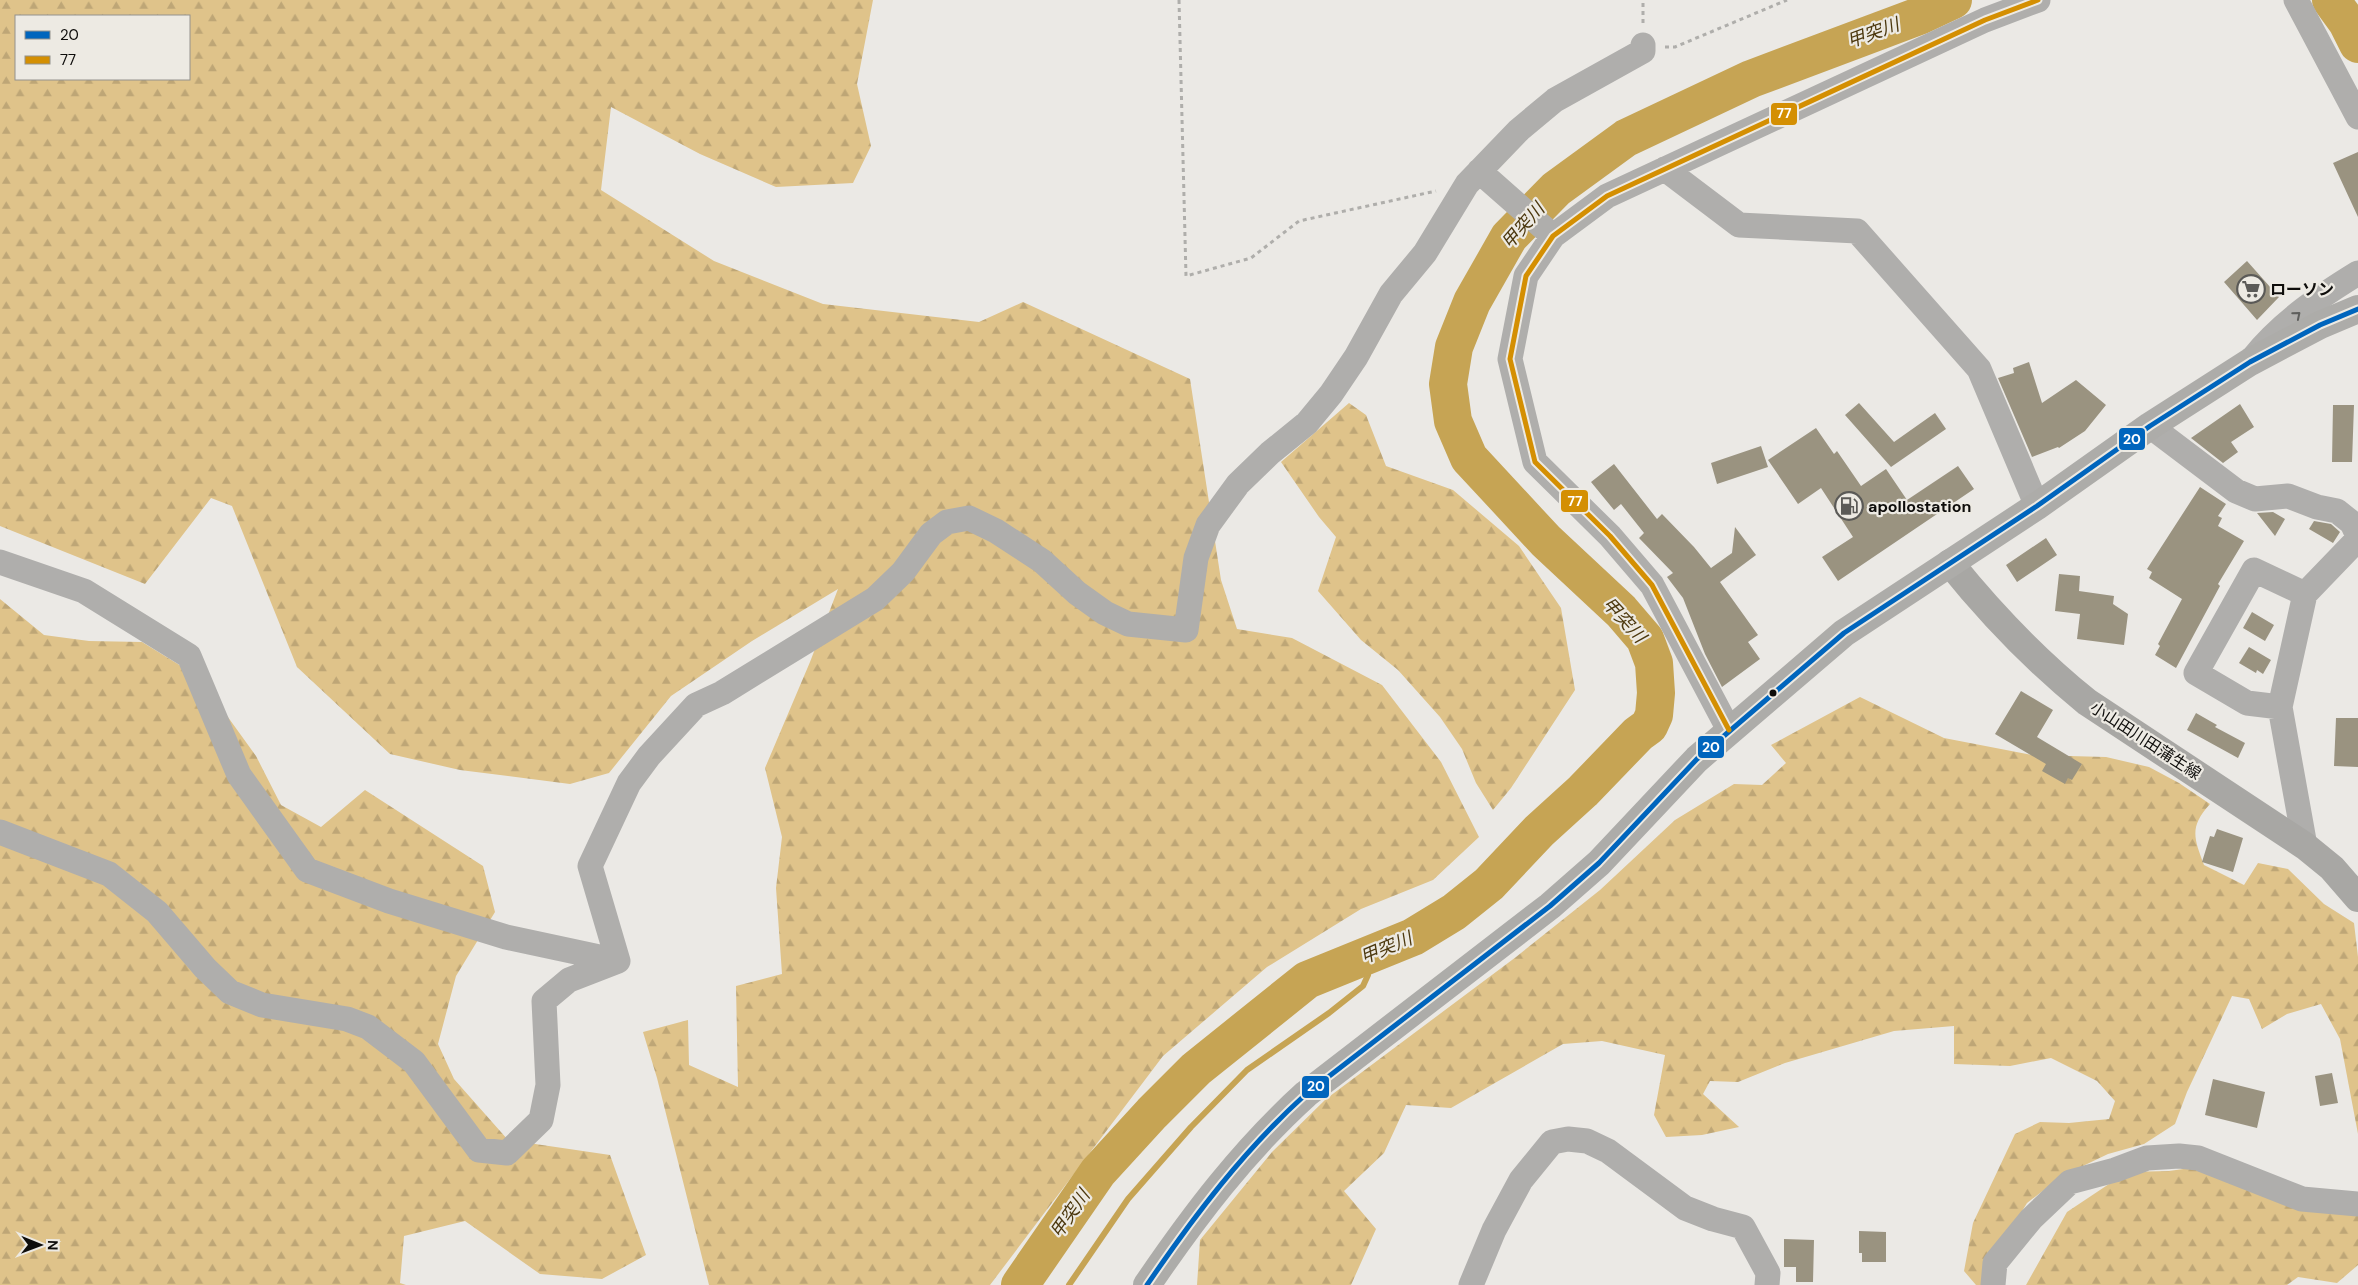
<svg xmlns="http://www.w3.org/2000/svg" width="2358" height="1285" font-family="'DM Sans','Noto Sans JP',sans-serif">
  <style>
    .forest { fill: url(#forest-firs); fill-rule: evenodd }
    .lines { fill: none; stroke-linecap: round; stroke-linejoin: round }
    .stream { stroke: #c6a454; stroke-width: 6 }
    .river { stroke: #c6a454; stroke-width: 38 }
    .building { fill: #9a9380 }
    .path { stroke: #afaeab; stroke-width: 3; stroke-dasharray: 4 4; stroke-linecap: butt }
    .minor { stroke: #afaeac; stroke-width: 25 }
    .major { stroke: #a8a7a4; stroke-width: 28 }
    .highway { stroke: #adaca9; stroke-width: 28 }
    .bus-1-casing { stroke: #edeae3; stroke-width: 9 }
    .bus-2-casing { stroke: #edeae3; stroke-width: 9 }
    .bus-1 { stroke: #0065bd; stroke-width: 5 }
    .bus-2 { stroke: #d48f02; stroke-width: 5 }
    .oneway { stroke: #5e5e5c }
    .bus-dot { fill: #0e0d0b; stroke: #edeae3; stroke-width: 2 }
    .labels { text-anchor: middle; stroke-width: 4.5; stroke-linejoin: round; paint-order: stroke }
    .poi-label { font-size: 16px; font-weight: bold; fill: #0e0d0b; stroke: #edeae3; text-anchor: start }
    .street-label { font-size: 16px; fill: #0e0d0b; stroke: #edeae3 }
    .water-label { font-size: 18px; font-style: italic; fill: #4c380e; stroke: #edeae3 }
    .line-badge { stroke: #edeae3; stroke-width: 2 }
    .badge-label { font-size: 14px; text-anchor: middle; font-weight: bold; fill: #fff }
  </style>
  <defs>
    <pattern id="forest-firs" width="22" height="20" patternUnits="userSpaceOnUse" patternTransform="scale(1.25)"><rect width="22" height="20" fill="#dfc38a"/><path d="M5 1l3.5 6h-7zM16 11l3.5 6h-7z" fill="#bea676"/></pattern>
  </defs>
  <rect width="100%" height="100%" fill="#ebe9e5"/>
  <!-- forest -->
  <path class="forest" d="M 0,0 L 873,0 L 857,84 L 871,146 L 853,183 L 776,187 L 700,154 L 611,107 L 601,190 L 714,261 L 823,304 L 979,322 L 1023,302 L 1190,379 L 1221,580 L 1237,629 L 1292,638 L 1382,685 L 1441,762 L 1479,837 L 1433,880 L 1361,909 L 1267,967 L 1163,1056 L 990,1285 L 709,1285 L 657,1078 L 643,1032 L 688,1020 L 689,1065 L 738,1087 L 736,986 L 782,974 L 776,888 L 782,837 L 765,768 L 810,662 L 838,589 L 752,641 L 671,696 L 609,773 L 570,784 L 460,770 L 390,754 L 297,667 L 232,506 L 211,498 L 145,584 L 0,526 ZM 16,16 L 189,16 L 189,79 L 16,79 Z
    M 1349,403 L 1366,415 L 1386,466 L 1453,490 L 1519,546 L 1561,608 L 1575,690 L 1511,788 L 1493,810 L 1476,783 L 1462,749 L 1440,717 L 1398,670 L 1361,640 L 1318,591 L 1336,537 L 1319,517 L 1281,462 Z
    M 0,599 L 44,635 L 89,641 L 142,642 L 199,677 L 256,756 L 281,805 L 321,827 L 365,790 L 483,866 L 495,912 L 456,976 L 438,1044 L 454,1079 L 508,1140 L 610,1155 L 646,1255 L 602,1279 L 540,1274 L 465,1221 L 404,1236 L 400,1283 L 406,1285 L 0,1285 Z
    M 1860,697 L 1944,738 L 2032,755 L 2106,757 L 2149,767 L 2179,783 L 2210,804 C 2189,827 2194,838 2204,865 L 2244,885 L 2258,863 L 2288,869 L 2324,904 L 2354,923 L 2358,957 L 2358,1134 L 2340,1039 L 2321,1004 L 2287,1014 L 2262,1029 L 2249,999 L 2232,996 L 2187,1092 L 2175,1124 L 2144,1144 L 2108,1154 L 2062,1176 L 2027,1203 L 2002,1244 L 1985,1285 L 1976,1285 L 1964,1271 L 1973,1223 L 2015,1134 L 2040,1122 L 2069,1123 L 2109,1119 L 2115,1101 L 2097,1081 L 2051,1058 L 2010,1066 L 1954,1064 L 1954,1026 L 1894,1031 L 1785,1063 L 1738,1082 L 1710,1081 L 1703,1094 L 1739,1127 L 1702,1135 L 1666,1137 L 1654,1115 L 1665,1055 L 1602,1041 L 1563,1044 L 1451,1108 L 1406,1105 L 1384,1153 L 1344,1191 L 1376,1229 L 1351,1285 L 1197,1285 L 1200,1240 L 1272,1152 L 1326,1099 L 1516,957 L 1600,890 L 1675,820 L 1734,784 L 1762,785 L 1786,763 L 1771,745 Z
    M 2219,1164 L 2358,1209 L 2358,1265 L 2337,1283 L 2298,1277 L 2287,1285 L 2026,1285 L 2067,1212 L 2127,1172 L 2169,1171 Z"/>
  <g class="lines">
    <!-- stream -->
    <path class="stream" d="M 1069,1285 L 1128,1199 L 1191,1127 L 1247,1070 L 1329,1013 L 1363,986 L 1368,975 L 1369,954"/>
    <!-- river -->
    <path class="river" d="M 2331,0 L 2347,22 L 2358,44
      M 1020,1285 L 1098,1172 L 1152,1113 L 1196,1069 L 1307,980 L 1413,937 L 1454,912 L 1489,884 L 1539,831 L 1583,791 L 1638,734 L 1649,726 L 1654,715 L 1656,693 L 1654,663 L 1645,639 L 1621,611 L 1546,541 L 1469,458 L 1453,421 L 1448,384 L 1454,347 L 1472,302 L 1509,237 L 1556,189 L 1626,138 L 1751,79 L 1919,16 L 1953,0"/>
  </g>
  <!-- building -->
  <path class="building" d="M 2358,152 L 2358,217 L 2333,163 Z
    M 2247,261 L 2279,297 L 2257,320 L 2224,282 Z
    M 2029,362 L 2042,403 L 2076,380 L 2106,405 L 2085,431 L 2059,448 L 2058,447 L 2032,457 L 1998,378 L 2014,373 L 2013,368 Z
    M 1859,403 L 1894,442 L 1935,413 L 1946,429 L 1891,467 L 1845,415 Z
    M 2240,404 L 2254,427 L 2231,442 L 2238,452 L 2223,463 L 2191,438 Z
    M 2333,405 L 2354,405 L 2352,462 L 2332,462 Z
    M 1816,428 L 1834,454 L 1837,451 L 1861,486 L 1886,469 L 1907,500 L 1958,466 L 1974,489 L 1838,581 L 1822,557 L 1853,537 L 1821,488 L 1798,504 L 1768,460 Z
    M 1761,446 L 1768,467 L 1717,484 L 1711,463 Z
    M 1614,464 L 1657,519 L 1662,514 L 1694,547 L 1711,568 L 1732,553 L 1735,527 L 1756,555 L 1720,582 L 1758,635 L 1748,642 L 1760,659 L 1722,687 L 1705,654 L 1683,598 L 1667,577 L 1673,573 L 1639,538 L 1644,533 L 1621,504 L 1614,510 L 1591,482 Z
    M 2200,487 L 2226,504 L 2218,516 L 2222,518 L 2218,526 L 2244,541 L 2218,584 L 2220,586 L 2176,668 L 2155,655 L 2160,646 L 2158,644 L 2182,599 L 2149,578 L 2152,572 L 2147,569 Z
    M 2273,512 L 2285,519 L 2275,536 L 2257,513 Z
    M 2314,521 L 2331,524 L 2340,532 L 2333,543 L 2309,529 Z
    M 2046,538 L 2057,555 L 2017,582 L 2006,565 Z
    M 2059,574 L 2080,576 L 2079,591 L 2114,596 L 2113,604 L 2128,614 L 2124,645 L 2077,639 L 2080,614 L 2055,611 Z
    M 2252,612 L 2274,625 L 2265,641 L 2243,628 Z
    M 2249,647 L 2271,660 L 2263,674 L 2257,670 L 2256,673 L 2239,663 Z
    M 2021,691 L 2053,710 L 2037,737 L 2082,764 L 2072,780 L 2068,778 L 2065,784 L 2042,771 L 2046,764 L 1995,734 Z
    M 2196,713 L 2217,725 L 2215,727 L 2245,743 L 2238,758 L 2187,730 Z
    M 2336,718 L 2358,718 L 2358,767 L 2334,766 Z
    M 2217,829 L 2243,838 L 2233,872 L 2202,862 L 2210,836 L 2214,837 Z
    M 2332,1073 L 2338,1103 L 2320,1106 L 2315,1076 Z
    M 2213,1079 L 2265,1092 L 2257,1128 L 2205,1115 Z
    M 1859,1231 L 1886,1232 L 1886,1262 L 1862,1262 L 1862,1253 L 1859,1253 Z
    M 1784,1239 L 1814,1240 L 1813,1282 L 1796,1282 L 1796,1267 L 1784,1267 Z"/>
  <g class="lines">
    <!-- path -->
    <path class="path" d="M 1179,0 L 1186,276 L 1251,258 L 1299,221 L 1436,191
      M 1643,23 L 1643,0
      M 1665,47 L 1675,47 L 1787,0"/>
    <!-- minor -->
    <path class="minor" d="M 2296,0 L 2358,117
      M 1665,169 L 1739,225 L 1857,231 L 1979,369 L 2037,506
      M 1479,171 L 1553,236
      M 2253,358 C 2282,322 2319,297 2358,273
      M 2150,426 L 2236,491 L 2255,499 L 2288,496 L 2317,507 L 2337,511 L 2352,523 L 2358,536
      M 0,562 L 84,591 L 189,656 L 239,775 L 307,870 L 389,901 L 506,937 L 618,961
      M 2305,594 L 2358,539
      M 2280,707 L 2247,703 L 2196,673 L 2254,570 L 2305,594 L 2280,707 L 2305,846
      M 1729,730 L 1652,585 L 1610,536 L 1535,462 L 1510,359 L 1526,276 L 1553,236 L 1607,196 L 1985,20 L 2038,0
      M 0,832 L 109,874 L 157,912 L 205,968 L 230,992 L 262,1005 L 347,1019 L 368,1027 L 414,1062 L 479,1150 L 507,1153 L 541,1120 L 548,1085 L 544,1001 L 569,980 L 618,961
      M 618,961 L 590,866 L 629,783 L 649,756 L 696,705 L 722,693 L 875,599 L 903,572 L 931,534 L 947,522 L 969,518 L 996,531 L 1042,561 L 1077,593 L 1105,613 L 1128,624 L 1186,630 L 1196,558 L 1208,525 L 1238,484 L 1270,453 L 1307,423 L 1331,394 L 1356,357 L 1391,294 L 1425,253 L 1467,184 L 1519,130 L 1555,100 L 1643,51 L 1643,45
      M 1471,1285 L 1494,1230 L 1521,1180 L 1552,1142 L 1568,1139 L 1587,1141 L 1608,1151 L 1685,1208 L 1713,1219 L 1743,1227 L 1768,1273 L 1767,1285
      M 1993,1285 L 1995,1263 L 2031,1219 L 2070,1182 L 2115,1170 L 2147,1158 L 2179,1156 L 2198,1158 L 2302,1199 L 2358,1204"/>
    <!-- major -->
    <path class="major" d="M 1950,563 C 1991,614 2035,660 2087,702 L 2305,846 L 2332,868 L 2358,898"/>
    <!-- highway -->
    <path class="highway" d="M 1147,1285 C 1194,1216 1244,1150 1306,1094 L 1550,906 L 1599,863 L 1697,759 L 1844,633 L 2037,506 L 2150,426 L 2250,362 L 2320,325 L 2358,309"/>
    <defs>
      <path id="bus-1" d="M 1147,1285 C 1194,1216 1244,1150 1306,1094 L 1550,906 L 1599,863 L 1697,759 L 1844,633 L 2037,506 L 2150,426 L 2250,362 L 2320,325 L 2358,309"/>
      <path id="bus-2" d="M 1729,730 L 1652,585 L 1610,536 L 1535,462 L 1510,359 L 1526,276 L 1553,236 L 1607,196 L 1985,20 L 2038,0"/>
    </defs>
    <!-- bus-1 casing -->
    <use href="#bus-1" class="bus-1-casing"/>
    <!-- bus-2 casing -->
    <use href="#bus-2" class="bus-2-casing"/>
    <!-- bus-1 -->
    <use href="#bus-1" class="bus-1"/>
    <!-- bus-2 -->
    <use href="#bus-2" class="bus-2"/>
  </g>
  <!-- one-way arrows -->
  <defs><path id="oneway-chevron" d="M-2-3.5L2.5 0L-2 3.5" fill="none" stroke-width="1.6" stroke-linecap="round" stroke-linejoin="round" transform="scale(1.25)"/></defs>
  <use class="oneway" href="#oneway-chevron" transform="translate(2297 315) rotate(-40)"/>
  <!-- icons -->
  <defs>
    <symbol id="supermarket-ring" viewBox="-11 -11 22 22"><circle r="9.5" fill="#edeae3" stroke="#5b5a57" stroke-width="1.5"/><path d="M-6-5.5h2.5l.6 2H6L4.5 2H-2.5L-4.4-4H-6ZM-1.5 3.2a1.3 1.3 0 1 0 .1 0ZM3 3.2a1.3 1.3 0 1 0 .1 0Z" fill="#5b5a57"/></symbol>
    <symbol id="fuel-ring" viewBox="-11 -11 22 22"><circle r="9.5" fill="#edeae3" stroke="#5b5a57" stroke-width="1.5"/><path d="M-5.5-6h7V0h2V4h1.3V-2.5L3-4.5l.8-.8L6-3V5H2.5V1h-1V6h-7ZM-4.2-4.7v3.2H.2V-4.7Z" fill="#5b5a57"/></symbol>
  </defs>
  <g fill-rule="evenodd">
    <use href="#supermarket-ring" x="2235" y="273" width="32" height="32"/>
    <use href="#fuel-ring" x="1833" y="490" width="32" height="32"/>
  </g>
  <!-- markers -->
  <circle class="bus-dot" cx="1773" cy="693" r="4.5"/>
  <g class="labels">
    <!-- poi labels -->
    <g class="poi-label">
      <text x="2270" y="295">ローソン</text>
      <text x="1868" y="512">apollostation</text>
    </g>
    <!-- street labels -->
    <g class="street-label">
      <text transform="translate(2146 740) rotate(33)" y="6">小山田川田蒲生線</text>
    </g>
    <!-- water labels -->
    <g class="water-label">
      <text transform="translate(1873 33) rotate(-20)" y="6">甲突川</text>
      <text transform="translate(1523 226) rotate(-49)" y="6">甲突川</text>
      <text transform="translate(1624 620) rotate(47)" y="6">甲突川</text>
      <text transform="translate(1386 948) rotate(-23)" y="6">甲突川</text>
      <text transform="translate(1070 1214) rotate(-55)" y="6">甲突川</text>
    </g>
  </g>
  <g class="line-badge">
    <rect x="1770" y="102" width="28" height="24" rx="5" fill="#d48f02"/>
    <rect x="2118" y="427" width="28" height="24" rx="5" fill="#0065bd"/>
    <rect x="1560" y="489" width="29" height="24" rx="5" fill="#d48f02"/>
    <rect x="1697" y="735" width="28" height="24" rx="5" fill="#0065bd"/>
    <rect x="1301" y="1075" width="29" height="24" rx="5" fill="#0065bd"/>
  </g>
  <g class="badge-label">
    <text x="1784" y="118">77</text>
    <text x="2132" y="444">20</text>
    <text x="1575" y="506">77</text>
    <text x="1711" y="752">20</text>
    <text x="1316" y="1091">20</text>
  </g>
  <!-- legend -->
  <rect x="15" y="15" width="175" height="65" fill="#edeae3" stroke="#94928d"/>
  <rect x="25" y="31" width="25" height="8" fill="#0065bd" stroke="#94928d"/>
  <text x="60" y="40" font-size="15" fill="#0e0d0b">20</text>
  <rect x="25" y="56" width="25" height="8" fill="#d48f02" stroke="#94928d"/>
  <text x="60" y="65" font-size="15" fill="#0e0d0b">77</text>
  <!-- north arrow -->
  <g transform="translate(40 1245) rotate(91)" stroke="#edeae3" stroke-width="4" paint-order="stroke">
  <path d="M0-4L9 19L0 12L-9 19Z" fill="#0e0d0b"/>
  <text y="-8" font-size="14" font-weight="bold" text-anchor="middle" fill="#0e0d0b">N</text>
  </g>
</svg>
